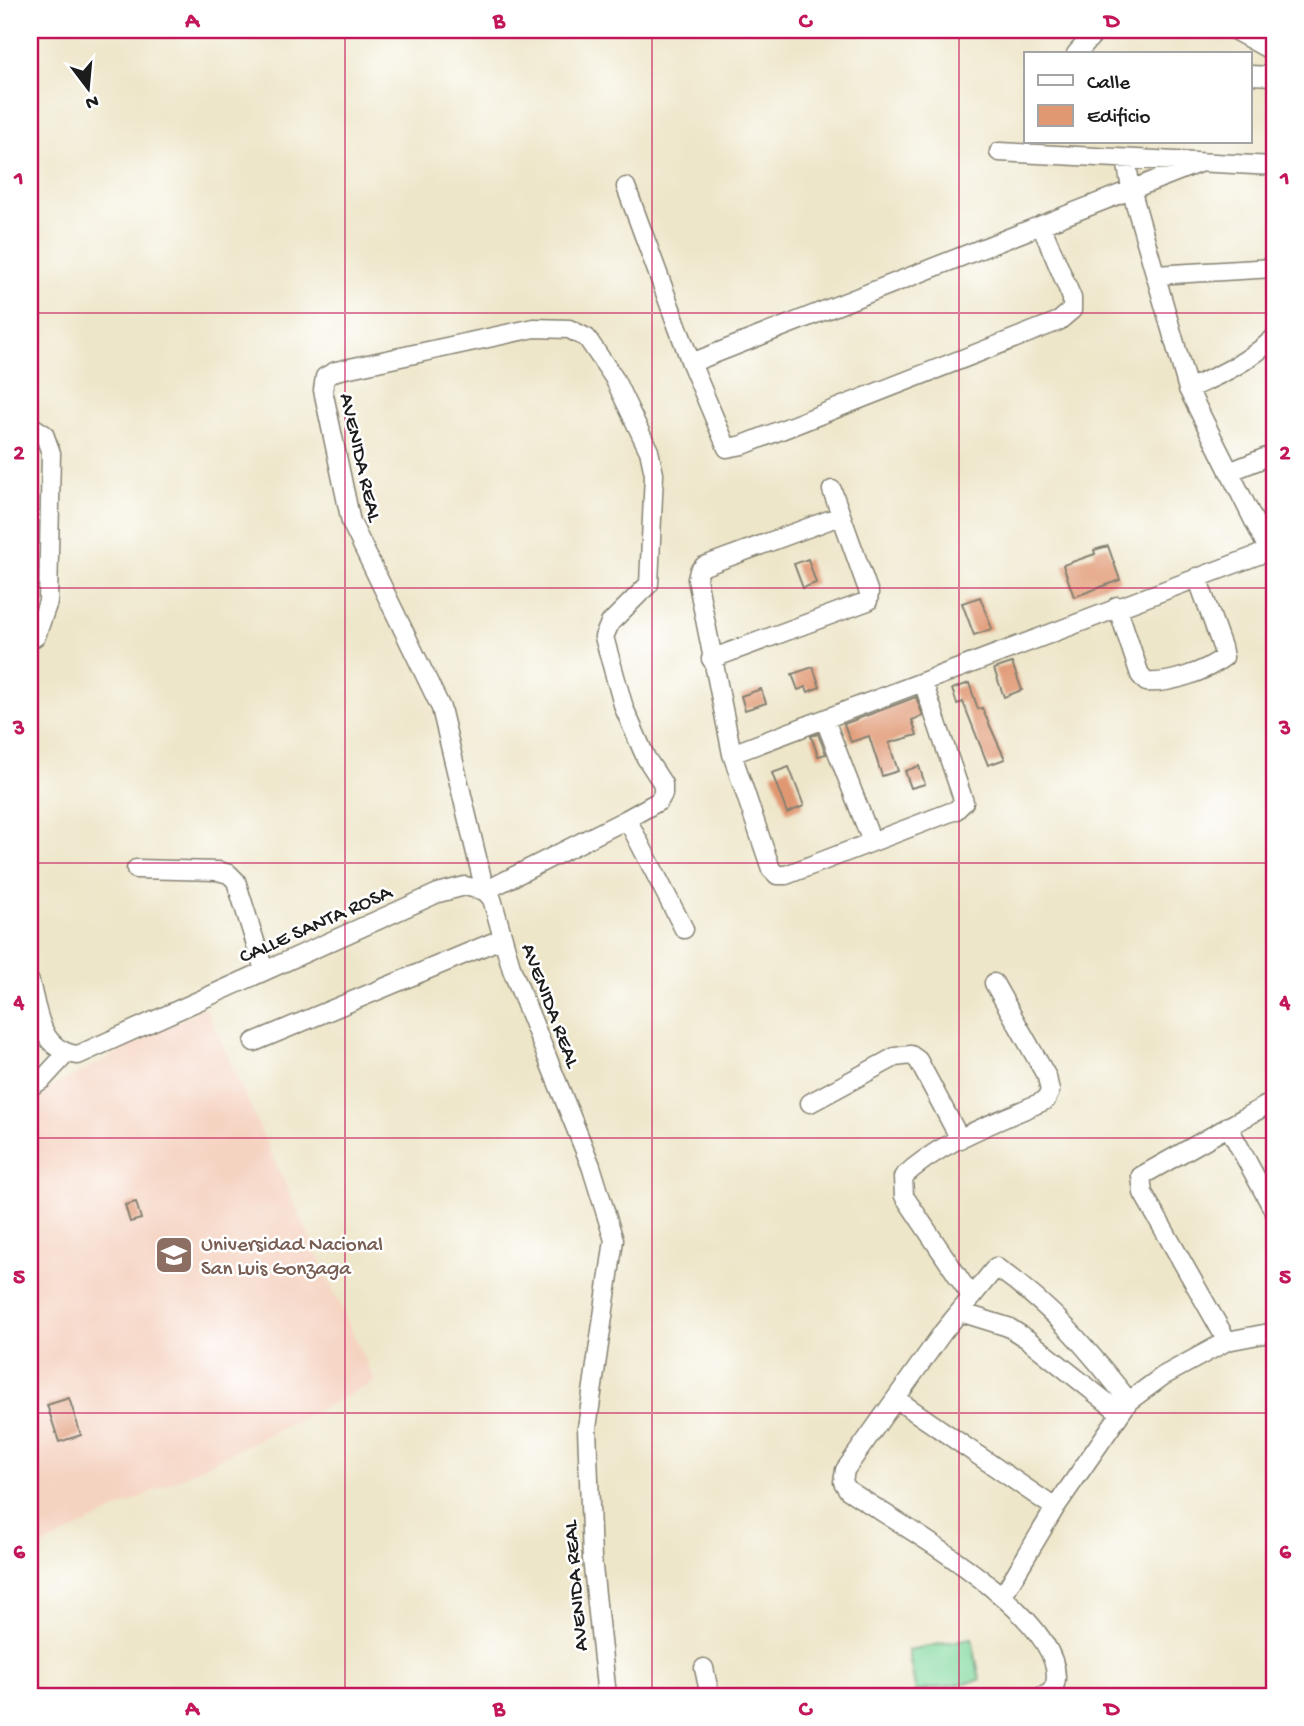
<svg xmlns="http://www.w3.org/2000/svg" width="1304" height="1726" font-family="'Gochi Hand',sans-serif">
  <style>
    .built { fill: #f5d3c1 }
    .green { fill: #80d89d; stroke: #4e7a5c; stroke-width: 2 }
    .building { fill: #e09873 }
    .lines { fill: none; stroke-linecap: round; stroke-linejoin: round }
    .minor-casing { stroke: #858172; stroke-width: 21 }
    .minor { stroke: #fff; stroke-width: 18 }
    .grid { fill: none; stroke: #c2185b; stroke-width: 2; stroke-opacity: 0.55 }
    .labels { text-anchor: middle; stroke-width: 5; stroke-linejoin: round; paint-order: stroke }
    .street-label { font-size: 21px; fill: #1c1c1c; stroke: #fff }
    .education-label { font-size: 21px; fill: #785e54; stroke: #fff; text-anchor: start }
    .neatline { fill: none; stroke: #c2185b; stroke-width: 2.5 }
    .grid-label { font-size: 23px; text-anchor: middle; font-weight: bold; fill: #c2185b }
  </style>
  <rect width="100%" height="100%" fill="#fff"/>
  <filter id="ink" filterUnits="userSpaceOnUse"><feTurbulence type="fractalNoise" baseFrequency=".0143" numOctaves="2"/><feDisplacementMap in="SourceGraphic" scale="14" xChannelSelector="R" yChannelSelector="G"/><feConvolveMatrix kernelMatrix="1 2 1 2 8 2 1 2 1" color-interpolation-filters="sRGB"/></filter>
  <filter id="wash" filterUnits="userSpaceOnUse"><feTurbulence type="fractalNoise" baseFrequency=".00686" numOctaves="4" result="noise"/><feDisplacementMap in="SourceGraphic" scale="28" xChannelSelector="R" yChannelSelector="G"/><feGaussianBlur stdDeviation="1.57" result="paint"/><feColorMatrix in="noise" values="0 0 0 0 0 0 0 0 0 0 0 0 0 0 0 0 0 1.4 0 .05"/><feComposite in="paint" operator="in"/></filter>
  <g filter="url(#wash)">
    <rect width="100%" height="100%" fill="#eee6c9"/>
    <!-- built -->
    <path class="built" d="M 205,1007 L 375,1382 L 30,1552 L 30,1099 Z"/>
    <!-- green -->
    <path class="green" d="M 972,1638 L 980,1680 L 916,1692 L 908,1650 Z"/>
    <g id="blocks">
      <!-- building -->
      <path class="building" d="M 1108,546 L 1120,580 L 1074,597 L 1063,565 L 1095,554 L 1094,550 Z
        M 808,559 L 816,583 L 803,588 L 794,564 Z
        M 980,597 L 992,629 L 974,635 L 962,603 Z
        M 1012,663 L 1022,690 L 1004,697 L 994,669 Z
        M 813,667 L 820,687 L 808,692 L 806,687 L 798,690 L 792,674 Z
        M 969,683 L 978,709 L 982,708 L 1005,759 L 988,765 L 963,702 L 957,704 L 952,689 Z
        M 761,689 L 766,703 L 745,710 L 741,696 Z
        M 916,697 L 923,716 L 912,720 L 917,735 L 889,743 L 898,771 L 882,776 L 869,736 L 851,742 L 844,724 Z
        M 818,734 L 826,754 L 818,756 L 811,736 Z
        M 919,766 L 925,784 L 911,788 L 905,771 Z
        M 789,767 L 804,806 L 787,813 L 772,773 Z
        M 136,1202 L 141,1219 L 130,1222 L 125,1205 Z
        M 69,1398 L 81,1435 L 59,1442 L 47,1405 Z"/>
    </g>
  </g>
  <g filter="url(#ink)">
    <use href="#blocks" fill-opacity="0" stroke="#858172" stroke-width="2"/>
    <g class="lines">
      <defs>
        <path id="minor" d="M 1234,30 L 1274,52
          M 1076,54 L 1097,30
          M 1250,75 L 1274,76
          M 999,152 L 1274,166
          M 1126,159 L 1131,189 L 1188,389 L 1269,551
          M 626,187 L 691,363 L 727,448 L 743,445 L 1059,321 L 1072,310 L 1072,298 L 1041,225
          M 1155,275 L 1274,268
          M 691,363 L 1199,163
          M 1188,389 C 1220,375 1248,362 1274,338
          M 30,425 L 44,434 L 51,453 L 48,602 L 36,636 L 30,640
          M 1229,472 L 1274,454
          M 840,516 L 704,566 L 699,571 L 697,579 L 732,754 L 771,869 L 777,875 L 786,875 L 956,810 L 964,802 L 923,682
          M 1117,606 L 1140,675 L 1146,682 C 1169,684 1205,672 1224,657 L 1222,647 L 1197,577
          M 711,659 L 868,601 L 869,593 L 832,490
          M 825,720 L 872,842
          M 732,754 L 1274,549
          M 136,869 L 218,871 L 229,874 L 236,881 L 264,970
          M 30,982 C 38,1013 40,1051 78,1055 L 438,893 L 465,886 L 485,891 L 627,819
          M 254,1042 L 501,939
          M 30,1087 L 43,1079 L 66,1054
          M 810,1103 L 895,1057 L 911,1055 L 918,1060 L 960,1139
          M 1228,1126 L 1274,1211
          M 971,1296 L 904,1196 L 903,1177 C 942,1140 998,1122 1046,1100 L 1050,1091 L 1047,1077 L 994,983
          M 960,1312 L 1008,1327 L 1027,1339 L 1119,1412
          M 1227,1341 L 1143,1193 L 1141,1176 L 1274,1101
          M 896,1399 L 1055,1508
          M 1003,1595 L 1055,1508 L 1129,1401 L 1163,1376 L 1227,1341 L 1274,1332
          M 704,1668 L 710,1696
          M 607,1696 L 592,1558 L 587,1428 L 614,1240 L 591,1166 L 512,970 L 492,899 L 485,891 L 441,708 L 351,522 L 323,390 L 325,377 L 336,371 L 534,328 L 569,329 L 587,338 L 614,378 L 649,451 L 654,474 L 649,584 L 610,623 L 604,637 L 624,708 L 646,758 L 663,784 L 663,794 L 659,801 L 627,819 L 684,929
          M 1042,1696 C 1051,1695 1056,1686 1056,1677 C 1056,1611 900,1525 848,1490 L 843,1482 L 845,1470 L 943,1332 L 996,1267 C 1054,1308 1085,1346 1129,1401"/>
      </defs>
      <!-- minor casing -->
      <use href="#minor" class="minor-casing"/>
      <!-- minor -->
      <use href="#minor" class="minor"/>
    </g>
  </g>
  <!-- grid -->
  <path class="grid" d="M 345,30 L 345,1696M 652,30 L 652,1696M 959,30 L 959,1696M 30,313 L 1274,313M 30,588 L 1274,588M 30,863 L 1274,863M 30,1138 L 1274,1138M 30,1413 L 1274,1413"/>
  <!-- icons -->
  <defs>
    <symbol id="university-square" viewBox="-11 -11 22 22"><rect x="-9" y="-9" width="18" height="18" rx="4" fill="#8d6e63" stroke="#fff"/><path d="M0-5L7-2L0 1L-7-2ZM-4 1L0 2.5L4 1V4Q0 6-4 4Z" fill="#fff"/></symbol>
  </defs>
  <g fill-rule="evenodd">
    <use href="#university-square" x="152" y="1233" width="44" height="44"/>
  </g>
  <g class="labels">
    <!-- street labels -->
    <g class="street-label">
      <text transform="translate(362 457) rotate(77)" y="7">AVENIDA REAL</text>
      <text transform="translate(315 923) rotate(-24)" y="7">CALLE SANTA ROSA</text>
      <text transform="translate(552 1005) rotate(69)" y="7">AVENIDA REAL</text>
      <text transform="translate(574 1586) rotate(-95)" y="7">AVENIDA REAL</text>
    </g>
    <!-- education labels -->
    <g class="education-label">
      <text x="201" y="1250">Universidad Nacional<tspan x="201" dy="24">San Luis Gonzaga</tspan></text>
    </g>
  </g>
  <!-- margin -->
  <rect width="1304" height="1726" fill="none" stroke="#fff" stroke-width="77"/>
  <!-- legend -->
  <rect x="1024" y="52" width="228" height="91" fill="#ffffff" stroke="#a4a4a4" stroke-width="2"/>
  <rect x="1038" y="75" width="35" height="10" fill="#ffffff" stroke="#a4a4a4" stroke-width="2"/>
  <text x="1087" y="88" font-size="21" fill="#1c1c1c">Calle</text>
  <rect x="1038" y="105" width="35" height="21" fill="#e09873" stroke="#a4a4a4" stroke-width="2"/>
  <text x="1087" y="122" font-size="21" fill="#1c1c1c">Edificio</text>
  <!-- north arrow -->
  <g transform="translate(88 88) rotate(164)" stroke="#ffffff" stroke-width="5" paint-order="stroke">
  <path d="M0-5L12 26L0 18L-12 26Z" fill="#1c1c1c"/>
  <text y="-10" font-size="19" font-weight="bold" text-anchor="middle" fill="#1c1c1c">N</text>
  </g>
  <rect x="38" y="38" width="1228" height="1650" class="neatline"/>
  <g class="grid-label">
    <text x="192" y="27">A</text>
    <text x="499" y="27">B</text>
    <text x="805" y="27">C</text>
    <text x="1112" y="27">D</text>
    <text x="19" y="184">1</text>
    <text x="1285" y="184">1</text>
    <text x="19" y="459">2</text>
    <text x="1285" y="459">2</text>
    <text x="19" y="734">3</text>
    <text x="1285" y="734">3</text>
    <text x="19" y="1008">4</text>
    <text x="1285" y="1008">4</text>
    <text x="19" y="1283">5</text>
    <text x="1285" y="1283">5</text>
    <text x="19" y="1558">6</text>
    <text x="1285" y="1558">6</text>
    <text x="192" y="1715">A</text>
    <text x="499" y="1715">B</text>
    <text x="805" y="1715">C</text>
    <text x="1112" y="1715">D</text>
  </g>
</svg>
